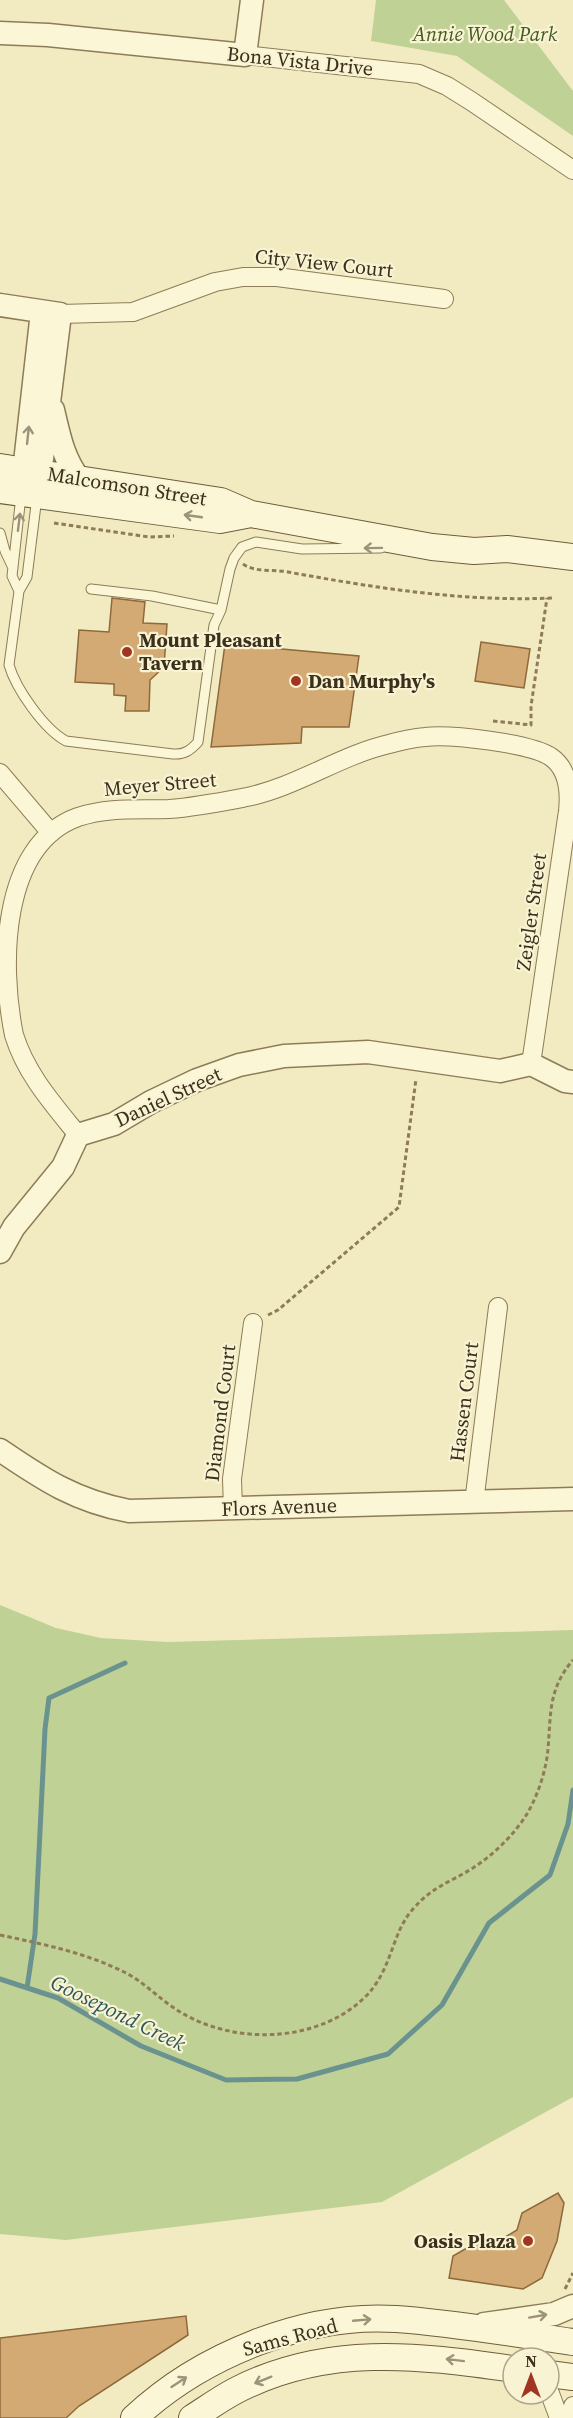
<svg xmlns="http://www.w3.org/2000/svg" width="573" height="2418" font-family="'Source Serif 4',serif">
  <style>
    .green { fill: #c0d195 }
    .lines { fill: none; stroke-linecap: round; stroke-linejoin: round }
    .stream { stroke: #6a938f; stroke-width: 5 }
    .building { fill: #d3aa74; stroke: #8e693b; stroke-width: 1.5 }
    .service-casing { stroke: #8d7c57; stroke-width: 11 }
    .minor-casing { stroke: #8d7c57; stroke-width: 20 }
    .tertiary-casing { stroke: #8d7c57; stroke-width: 25 }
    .secondary-casing { stroke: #6f5d3a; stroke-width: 28 }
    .path { stroke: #8d7c57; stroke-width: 3; stroke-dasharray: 4.5 3; stroke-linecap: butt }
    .service { stroke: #fbf6d6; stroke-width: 9 }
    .minor { stroke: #fbf6d6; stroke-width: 18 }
    .tertiary { stroke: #fbf6d6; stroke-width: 22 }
    .secondary { stroke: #fbf6d6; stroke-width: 26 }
    .oneway { stroke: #9c937a }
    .poi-dot { fill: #a13522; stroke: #f8f3d2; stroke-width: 2 }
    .labels { text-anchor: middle; stroke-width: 4.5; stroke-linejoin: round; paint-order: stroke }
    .park-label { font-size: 20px; font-style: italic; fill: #435a22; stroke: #f8f3d2 }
    .street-label { font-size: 20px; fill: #3c301d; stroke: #f8f3d2 }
    .poi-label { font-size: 20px; font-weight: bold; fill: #3c301d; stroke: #f8f3d2; text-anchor: start }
    .water-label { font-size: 21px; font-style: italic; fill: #2b585d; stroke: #f8f3d2 }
  </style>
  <rect width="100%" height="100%" fill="#f2ebc2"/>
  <!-- green -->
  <path class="green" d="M 376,0 L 504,0 L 573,91 L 573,136 L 457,56 L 371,41 Z
    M 0,1605 L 56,1628 L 101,1638 L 168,1642 L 573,1630 L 573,2097 L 382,2202 L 66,2240 L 0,2234 Z"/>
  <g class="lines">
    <!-- stream -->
    <path class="stream" d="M 0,1979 L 58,1998 L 141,2046 L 226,2080 L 297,2079 L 388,2054 L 442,2005 L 489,1923 L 550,1875 L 568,1824 L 573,1790
      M 27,1988 L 35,1934 L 45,1729 L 49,1698 L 125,1663"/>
  </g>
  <!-- building -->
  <path class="building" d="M 112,598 L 145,602 L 143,623 L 167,624 L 164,667 L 150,680 L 149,711 L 125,711 L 126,696 L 114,695 L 114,684 L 75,682 L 79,630 L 109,632 Z
    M 481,642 L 530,649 L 524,688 L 475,681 Z
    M 225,644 L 359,656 L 349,727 L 302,727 L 301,743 L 211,747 Z
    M 558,2193 L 564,2203 L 557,2241 L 542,2278 L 523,2289 L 449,2278 L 453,2256 L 484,2238 L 497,2242 L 517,2230 L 522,2213 Z
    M 186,2316 L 188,2335 L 79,2406 L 66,2418 L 0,2418 L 0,2338 Z"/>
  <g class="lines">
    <defs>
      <path id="service" d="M 37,497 L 27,577 L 19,591 L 9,665 C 16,689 44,729 66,741 L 173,754 C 184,755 191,750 198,742 L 214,625 L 221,610 L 230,569 L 234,558 L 242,547 L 256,542 L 302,549 L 381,548
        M 0,533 L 5,551 L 13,568
        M 91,589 L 152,596 L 221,610
        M 19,591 L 12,576 L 21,496"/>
      <path id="minor" d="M 245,55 L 419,74 L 447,86 L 471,101 L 573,170
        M 60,314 L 133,312 L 215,282 L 243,277 L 277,277 L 444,299
        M 0,773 L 51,833
        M 78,1135 C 53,1104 26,1074 14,1035 C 0,966 0,845 78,817 C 109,807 138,810 169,809 C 196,807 221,802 247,797 C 296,787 341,755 389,744 C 400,741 413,738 425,737 C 449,734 531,743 551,757 C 568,769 570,792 568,811 L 531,1064
        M 474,1503 L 498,1307
        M 233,1508 L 232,1479 L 253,1323
        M 549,2391 L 559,2418
        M 571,2418 L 573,2406"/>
      <path id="tertiary" d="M 0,33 L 48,35 L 245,55 L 252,0
        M 0,305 L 60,314 L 38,491
        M 53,410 C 59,435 63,458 79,479
        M 22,489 L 42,312
        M 0,1252 L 14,1227 L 63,1167 L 78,1135 L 114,1124 L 151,1102 L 197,1080 L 239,1065 L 284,1056 L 368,1052 L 500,1071 L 531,1064 L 565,1081 L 573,1082
        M 0,1450 C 44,1480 76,1501 129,1511 L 573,1499
        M 484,2324 L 554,2314 L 573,2306"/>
      <path id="secondary" d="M 0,467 L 221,501 L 251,514 L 432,547 L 474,551 L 507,549 L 573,557
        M 0,490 L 220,520 L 251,514
        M 549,2374 L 573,2377
        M 134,2418 C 200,2356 304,2313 396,2319 C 455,2323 515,2334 573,2342
        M 192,2418 C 206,2409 220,2399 235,2391 C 325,2344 417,2355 513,2369"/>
    </defs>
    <!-- service casing -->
    <use href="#service" class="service-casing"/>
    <!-- minor casing -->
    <use href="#minor" class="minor-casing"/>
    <!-- tertiary casing -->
    <use href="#tertiary" class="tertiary-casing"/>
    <!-- secondary casing -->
    <use href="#secondary" class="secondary-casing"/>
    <!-- path -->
    <path class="path" d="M 54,523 L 149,537 L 174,536
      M 243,564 C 256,573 273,569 288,572 C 376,588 463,602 553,598
      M 493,721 L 531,725 L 531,706 L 547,598
      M 268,1315 L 278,1310 L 399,1207 L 416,1079
      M 0,1935 C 42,1944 83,1952 122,1971 C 142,1980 158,1998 177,2010 C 231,2045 315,2044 363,1999 C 393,1971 390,1935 413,1909 C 433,1886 449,1883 473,1868 C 493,1855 514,1835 527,1814 C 538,1795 546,1771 548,1749 C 551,1714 548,1689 573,1660
      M 565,2289 L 573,2273"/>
    <!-- service -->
    <use href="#service" class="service"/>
    <!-- minor -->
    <use href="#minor" class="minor"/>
    <!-- tertiary -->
    <use href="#tertiary" class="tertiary"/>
    <!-- secondary -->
    <use href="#secondary" class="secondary"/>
  </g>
  <!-- one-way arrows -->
  <defs><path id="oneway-shaft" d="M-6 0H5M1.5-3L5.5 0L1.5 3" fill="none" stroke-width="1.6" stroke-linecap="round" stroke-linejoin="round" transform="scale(1.5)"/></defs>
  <g class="oneway">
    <use href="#oneway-shaft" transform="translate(28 435) rotate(-84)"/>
    <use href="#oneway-shaft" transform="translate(193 516) rotate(-172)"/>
    <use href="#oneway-shaft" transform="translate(19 522) rotate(-83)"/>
    <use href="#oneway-shaft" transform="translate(373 548) rotate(179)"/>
    <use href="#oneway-shaft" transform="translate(538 2316) rotate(-10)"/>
    <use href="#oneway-shaft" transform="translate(362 2320) rotate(-5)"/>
    <use href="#oneway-shaft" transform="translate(455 2360) rotate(-173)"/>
    <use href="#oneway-shaft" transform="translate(263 2380) rotate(158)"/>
    <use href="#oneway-shaft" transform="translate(179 2382) rotate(-33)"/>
  </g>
  <!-- markers -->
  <g class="poi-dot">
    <circle cx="127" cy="652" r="6"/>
    <circle cx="296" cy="681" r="6"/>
    <circle cx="528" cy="2241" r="6"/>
  </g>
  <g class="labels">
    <!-- park labels -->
    <g class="park-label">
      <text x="485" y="41">Annie Wood Park</text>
    </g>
    <!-- street labels -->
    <g class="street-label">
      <text transform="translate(300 61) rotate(6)" y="7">Bona Vista Drive</text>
      <text transform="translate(324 263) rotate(6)" y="7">City View Court</text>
      <text transform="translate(127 486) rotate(9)" y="7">Malcomson Street</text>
      <text transform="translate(160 784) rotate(-5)" y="7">Meyer Street</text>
      <text transform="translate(531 912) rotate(-82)" y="7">Zeigler Street</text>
      <text transform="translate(168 1097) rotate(-25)" y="7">Daniel Street</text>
      <text transform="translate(464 1402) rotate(-83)" y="7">Hassen Court</text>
      <text transform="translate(220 1413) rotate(-83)" y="7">Diamond Court</text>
      <text transform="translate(279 1507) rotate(-2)" y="7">Flors Avenue</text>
      <text transform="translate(290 2337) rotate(-15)" y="7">Sams Road</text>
    </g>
    <!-- poi labels -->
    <g class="poi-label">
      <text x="139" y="647">Mount Pleasant<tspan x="139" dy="23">Tavern</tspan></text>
      <text x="308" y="688">Dan Murphy's</text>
      <text x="516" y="2248" text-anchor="end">Oasis Plaza</text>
    </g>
    <!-- water labels -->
    <g class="water-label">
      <text transform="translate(118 2013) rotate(26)" y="7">Goosepond Creek</text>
    </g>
  </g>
  <!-- north arrow -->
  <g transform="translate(531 2376)"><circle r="28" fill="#f8f3d2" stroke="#ada58a" stroke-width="1.5"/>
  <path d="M0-4.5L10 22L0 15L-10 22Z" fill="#a13522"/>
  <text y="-9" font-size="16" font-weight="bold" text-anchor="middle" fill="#3c301d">N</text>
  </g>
</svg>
